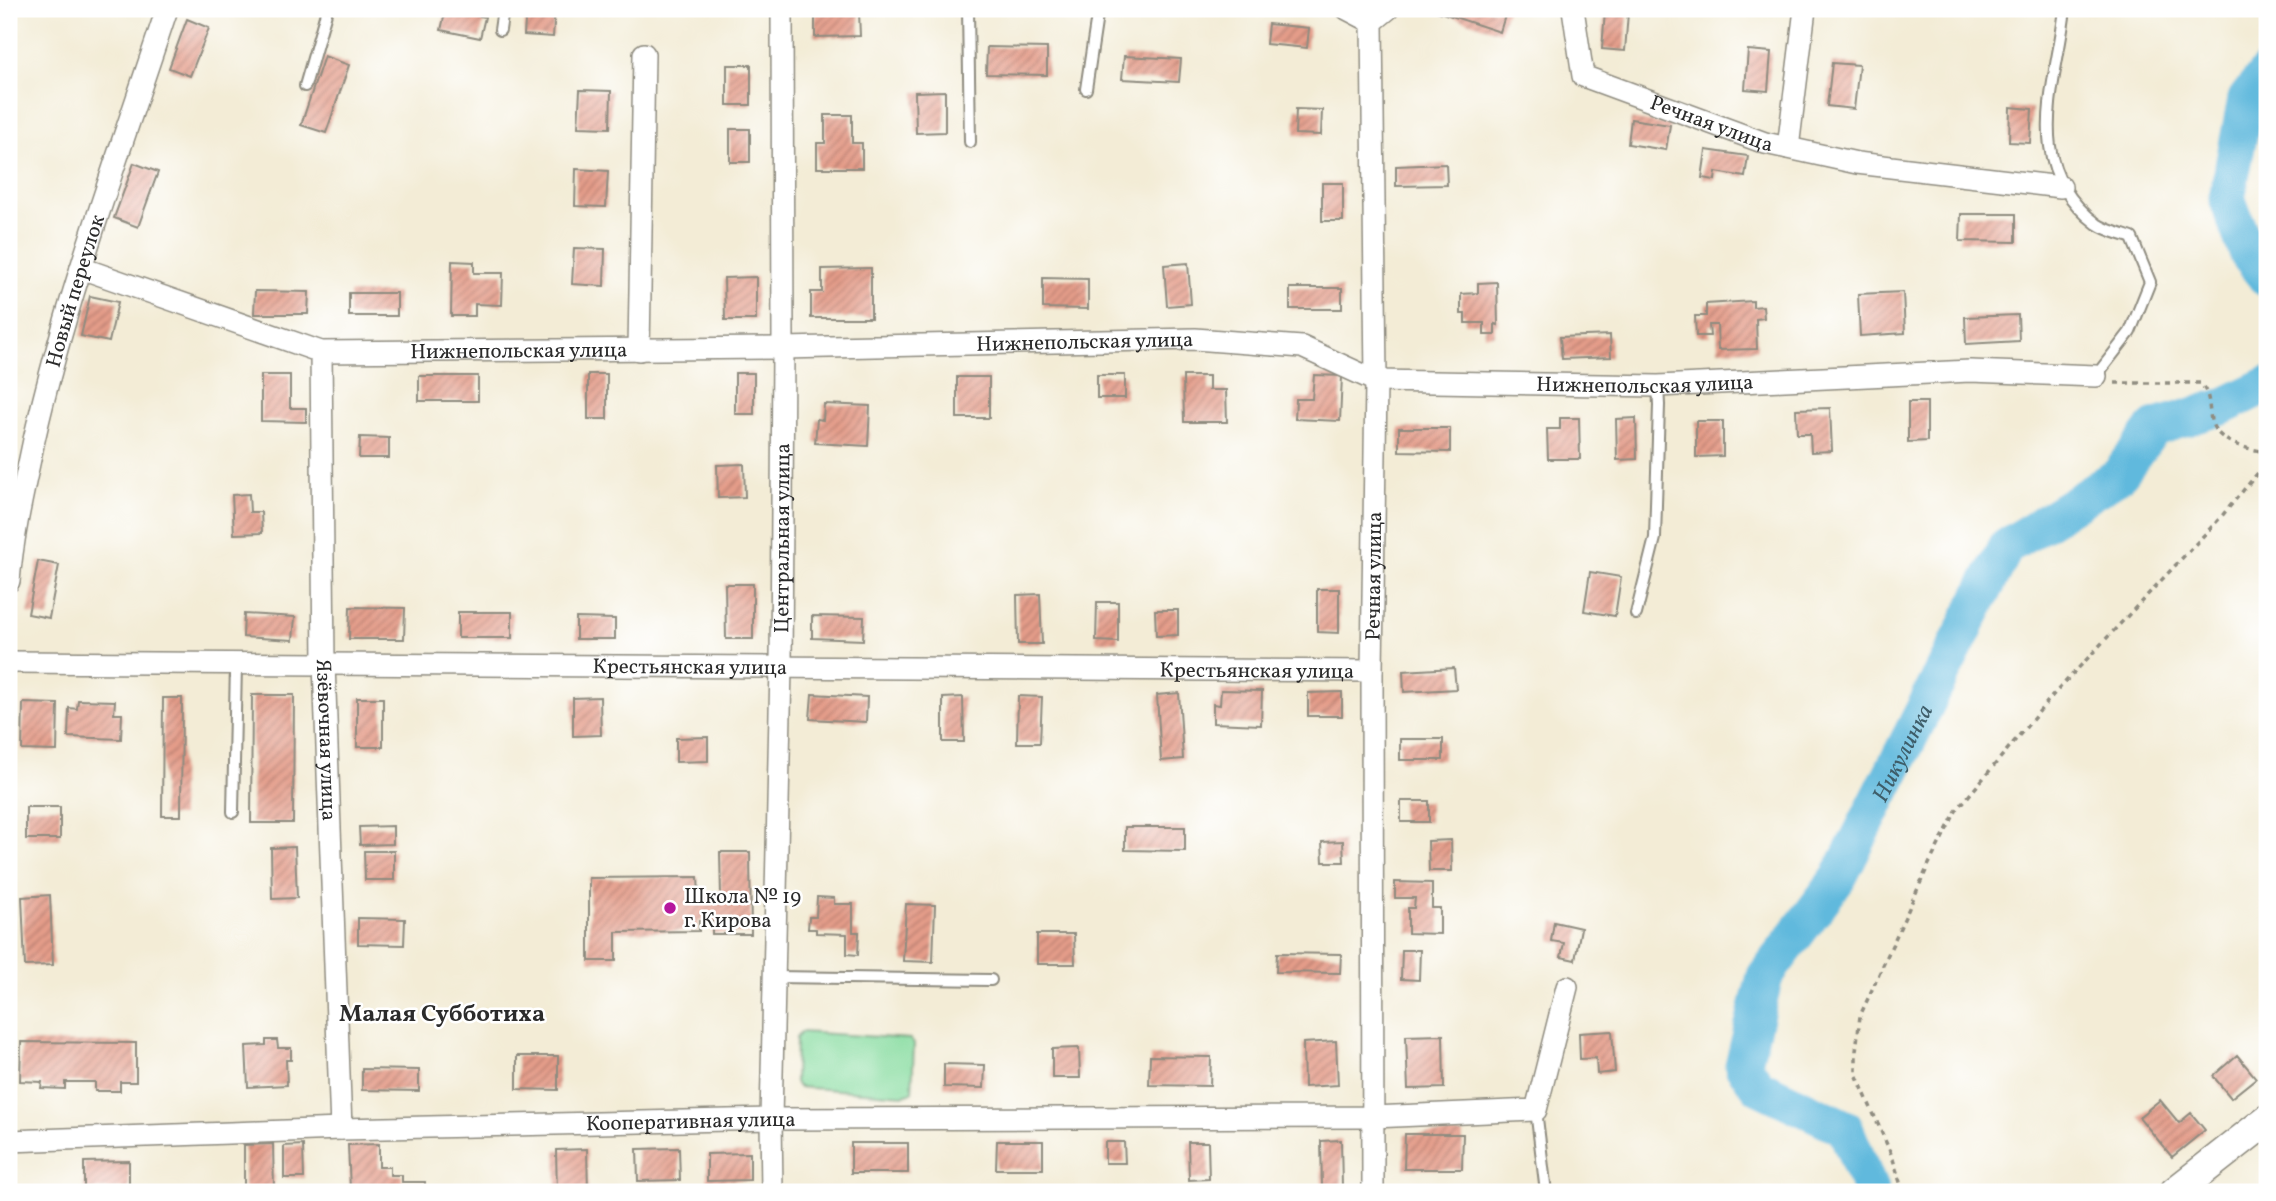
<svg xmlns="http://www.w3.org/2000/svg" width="2276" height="1201" font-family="Vollkorn,serif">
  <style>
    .grass { fill: #85db9e; stroke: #588364; stroke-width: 2 }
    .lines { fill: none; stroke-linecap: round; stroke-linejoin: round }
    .river { stroke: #60b9dd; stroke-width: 37 }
    .building { fill: url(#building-hatch) }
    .lane-casing { stroke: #8f8c80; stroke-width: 14 }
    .street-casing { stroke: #8f8c80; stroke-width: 24 }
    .secondary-casing { stroke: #8f8c80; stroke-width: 33 }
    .path { stroke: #8f8c80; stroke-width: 3.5; stroke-dasharray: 5 5; stroke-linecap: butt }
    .lane { stroke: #fff; stroke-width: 10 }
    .street { stroke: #fff; stroke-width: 21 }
    .secondary { stroke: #fff; stroke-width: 30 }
    .poi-dot { fill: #b5179e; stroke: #fff; stroke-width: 2.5 }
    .labels { text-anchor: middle; stroke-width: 5; stroke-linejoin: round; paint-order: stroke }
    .street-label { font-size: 21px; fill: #2b2b2b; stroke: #fff }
    .poi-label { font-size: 21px; fill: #2b2b2b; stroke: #fff; text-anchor: start }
    .water-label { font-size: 23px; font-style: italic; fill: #3e5d69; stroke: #fff }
    .quarter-label { font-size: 24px; font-weight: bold; fill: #2b2b2b; stroke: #fff }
  </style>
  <defs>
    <pattern id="building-hatch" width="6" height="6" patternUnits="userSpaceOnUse" patternTransform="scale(1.75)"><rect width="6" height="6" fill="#e49c89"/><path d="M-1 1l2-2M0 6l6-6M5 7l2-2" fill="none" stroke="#b97f70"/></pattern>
  </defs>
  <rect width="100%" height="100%" fill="#fff"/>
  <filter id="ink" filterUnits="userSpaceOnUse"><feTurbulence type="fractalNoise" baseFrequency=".0143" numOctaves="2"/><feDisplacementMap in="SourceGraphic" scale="14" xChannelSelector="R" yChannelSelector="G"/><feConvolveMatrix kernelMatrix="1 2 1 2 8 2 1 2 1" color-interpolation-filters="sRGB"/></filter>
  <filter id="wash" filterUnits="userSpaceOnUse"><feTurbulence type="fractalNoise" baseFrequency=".00686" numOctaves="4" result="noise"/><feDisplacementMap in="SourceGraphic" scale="28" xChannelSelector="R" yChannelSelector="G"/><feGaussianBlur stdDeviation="1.57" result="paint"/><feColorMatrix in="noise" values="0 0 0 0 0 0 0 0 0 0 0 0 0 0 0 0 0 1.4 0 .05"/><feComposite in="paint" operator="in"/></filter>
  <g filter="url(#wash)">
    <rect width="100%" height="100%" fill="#f3ecd6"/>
    <!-- grass -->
    <path class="grass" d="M 801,1032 L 910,1039 L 914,1044 L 912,1092 L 904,1095 L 798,1087 L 795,1082 L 796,1038 Z"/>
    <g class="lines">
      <!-- river -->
      <g class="river">
        <path d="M 2267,72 L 2246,99 L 2227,198 L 2248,255 L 2267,279"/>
        <path id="s1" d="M 1871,1192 L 1845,1128 L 1759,1087 L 1743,1066 L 1765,976 L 1839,877 L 2006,547 L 2119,475 L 2154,428 L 2222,407 L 2267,385"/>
      </g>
    </g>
    <g id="blocks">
      <!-- building -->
      <path class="building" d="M 446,9 L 485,17 L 480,38 L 441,30 Z
        M 526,9 L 555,9 L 553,37 L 524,35 Z
        M 1437,9 L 1507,9 L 1500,32 L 1436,11 Z
        M 1605,11 L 1628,13 L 1625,51 L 1602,49 Z
        M 859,12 L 860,36 L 815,37 L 815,13 Z
        M 187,19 L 209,28 L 190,76 L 169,68 Z
        M 1268,24 L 1309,28 L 1307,48 L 1266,44 Z
        M 987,47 L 1047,48 L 1047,75 L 986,74 Z
        M 1748,50 L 1771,52 L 1768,91 L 1745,89 Z
        M 324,56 L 349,65 L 326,133 L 301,125 Z
        M 1124,56 L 1181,59 L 1179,82 L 1122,79 Z
        M 1832,63 L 1859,65 L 1854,109 L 1827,106 Z
        M 727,65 L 751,65 L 751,105 L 727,105 Z
        M 580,90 L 611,91 L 610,128 L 578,127 Z
        M 945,91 L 945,132 L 916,133 L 915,92 Z
        M 2010,107 L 2032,109 L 2030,143 L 2009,142 Z
        M 1296,109 L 1322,110 L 1321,135 L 1295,134 Z
        M 825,115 L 852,115 L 852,143 L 862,143 L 862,168 L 817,168 L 817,143 L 825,143 Z
        M 1631,119 L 1670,125 L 1666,150 L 1628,144 Z
        M 730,129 L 750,129 L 750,162 L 730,162 Z
        M 1706,150 L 1748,156 L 1745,177 L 1716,172 L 1715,180 L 1702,178 Z
        M 134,163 L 158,172 L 138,227 L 114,218 Z
        M 1446,164 L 1447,185 L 1396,186 L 1396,166 Z
        M 576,169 L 608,171 L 606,207 L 575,206 Z
        M 1322,183 L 1343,183 L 1343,221 L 1322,221 Z
        M 1961,214 L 2016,214 L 2016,242 L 1960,241 Z
        M 574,248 L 605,249 L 604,286 L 572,284 Z
        M 452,261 L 474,262 L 474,273 L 503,273 L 502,305 L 475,304 L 475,316 L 451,316 Z
        M 1188,263 L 1191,304 L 1167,306 L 1164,265 Z
        M 871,268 L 871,318 L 811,318 L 811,292 L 822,292 L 822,269 Z
        M 756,277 L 756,320 L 725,320 L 724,278 Z
        M 1043,278 L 1088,279 L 1088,309 L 1043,308 Z
        M 1497,282 L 1498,325 L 1495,324 L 1495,335 L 1484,335 L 1484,323 L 1465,323 L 1465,314 L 1461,314 L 1461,294 L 1478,293 L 1478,283 Z
        M 1290,288 L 1342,288 L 1342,309 L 1290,309 Z
        M 255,291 L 309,292 L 308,314 L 254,314 Z
        M 1903,292 L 1905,333 L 1860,336 L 1858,294 Z
        M 349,293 L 397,293 L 397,316 L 349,316 Z
        M 90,296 L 118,302 L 109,342 L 81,336 Z
        M 1753,301 L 1753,307 L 1763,306 L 1764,318 L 1756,319 L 1757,349 L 1718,350 L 1717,325 L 1709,325 L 1710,336 L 1696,336 L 1695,316 L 1706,316 L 1706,304 Z
        M 2018,315 L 2019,341 L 1966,344 L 1965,317 Z
        M 1610,335 L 1611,357 L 1562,359 L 1560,337 Z
        M 735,373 L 754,373 L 754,414 L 735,414 Z
        M 588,374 L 607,374 L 607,419 L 588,419 Z
        M 261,375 L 290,375 L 290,408 L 306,408 L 306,422 L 261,421 Z
        M 1097,375 L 1125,375 L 1125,398 L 1097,398 Z
        M 1314,375 L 1342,376 L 1340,421 L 1295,419 L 1296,399 L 1312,399 Z
        M 419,376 L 478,376 L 478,401 L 419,401 Z
        M 1183,376 L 1209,376 L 1209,390 L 1226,390 L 1227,422 L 1184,422 Z
        M 957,377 L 989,377 L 989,418 L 957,418 Z
        M 1908,402 L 1927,402 L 1927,441 L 1908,442 Z
        M 824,404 L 870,406 L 868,446 L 815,443 L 817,419 L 823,420 Z
        M 1830,408 L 1832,451 L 1811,452 L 1810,434 L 1797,434 L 1796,409 Z
        M 1560,418 L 1579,418 L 1580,459 L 1548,459 L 1547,429 L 1560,429 Z
        M 1636,418 L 1637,459 L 1617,460 L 1616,419 Z
        M 1696,421 L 1723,421 L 1723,456 L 1696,457 Z
        M 1399,428 L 1450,428 L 1450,452 L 1399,451 Z
        M 360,437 L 389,438 L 389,458 L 359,458 Z
        M 744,464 L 745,497 L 718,498 L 717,465 Z
        M 249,494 L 250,512 L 261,512 L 262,533 L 234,534 L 232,495 Z
        M 38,561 L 59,565 L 49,618 L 28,614 Z
        M 1590,572 L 1621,577 L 1615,616 L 1584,611 Z
        M 725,584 L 753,584 L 753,639 L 726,639 Z
        M 1317,589 L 1339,589 L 1339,633 L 1317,632 Z
        M 1040,594 L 1042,644 L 1018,644 L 1017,595 Z
        M 1097,602 L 1118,602 L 1118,642 L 1096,641 Z
        M 350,607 L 405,608 L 404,639 L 349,639 Z
        M 1155,610 L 1178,610 L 1178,635 L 1156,636 Z
        M 458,612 L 512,612 L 512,638 L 458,638 Z
        M 244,614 L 295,617 L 293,640 L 243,637 Z
        M 812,616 L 864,617 L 863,640 L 812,638 Z
        M 576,618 L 615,619 L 615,639 L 576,639 Z
        M 1454,668 L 1456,689 L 1404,692 L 1403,671 Z
        M 1221,690 L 1262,691 L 1261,725 L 1213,723 L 1213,704 L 1220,705 Z
        M 1342,692 L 1342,716 L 1308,716 L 1308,693 Z
        M 1179,693 L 1183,759 L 1161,761 L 1157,695 Z
        M 812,694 L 867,697 L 866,722 L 810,719 Z
        M 252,695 L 294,695 L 293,823 L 251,823 Z
        M 1018,696 L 1042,697 L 1040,743 L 1017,743 Z
        M 600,697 L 601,735 L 573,736 L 573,698 Z
        M 963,697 L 964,742 L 943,742 L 943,698 Z
        M 163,698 L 182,698 L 181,816 L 162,816 Z
        M 357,698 L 383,698 L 383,747 L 357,747 Z
        M 78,700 L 115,701 L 114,714 L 122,714 L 121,739 L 68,737 L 69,708 L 77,709 Z
        M 23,703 L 58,704 L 57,751 L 22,750 Z
        M 708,737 L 708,761 L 676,762 L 676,738 Z
        M 1400,739 L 1443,739 L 1443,760 L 1400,760 Z
        M 1401,801 L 1429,801 L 1429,822 L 1401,822 Z
        M 26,807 L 60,807 L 60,839 L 26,839 Z
        M 393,826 L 393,844 L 360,845 L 359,827 Z
        M 1125,827 L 1185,827 L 1185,851 L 1125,850 Z
        M 1451,840 L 1452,871 L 1429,871 L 1428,841 Z
        M 1343,841 L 1344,862 L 1323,862 L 1322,842 Z
        M 295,847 L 297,898 L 272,899 L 271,848 Z
        M 364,851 L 394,851 L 394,880 L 365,880 Z
        M 720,852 L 750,852 L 751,934 L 712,934 L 712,921 L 699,921 L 699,931 L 616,932 L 616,961 L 589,961 L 589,878 L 698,877 L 699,896 L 721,896 Z
        M 1395,882 L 1432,883 L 1432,908 L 1440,908 L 1440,934 L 1408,933 L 1408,908 L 1414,908 L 1415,898 L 1395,898 Z
        M 50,895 L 53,965 L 25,966 L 22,897 Z
        M 817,897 L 834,898 L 834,904 L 853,904 L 853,932 L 859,932 L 858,955 L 847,954 L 847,934 L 816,933 L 816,929 L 808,929 L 809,917 L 816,917 Z
        M 906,904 L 935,905 L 933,962 L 903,961 Z
        M 358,918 L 405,919 L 404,945 L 358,944 Z
        M 1554,922 L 1581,928 L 1575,960 L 1561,957 L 1564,943 L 1551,941 Z
        M 1037,934 L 1074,934 L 1075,964 L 1037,964 Z
        M 1402,950 L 1420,950 L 1419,980 L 1401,979 Z
        M 1277,953 L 1341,954 L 1340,973 L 1276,972 Z
        M 1612,1031 L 1615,1072 L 1597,1074 L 1596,1058 L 1580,1059 L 1579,1033 Z
        M 1443,1035 L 1444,1088 L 1408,1089 L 1406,1036 Z
        M 266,1040 L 277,1040 L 278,1048 L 291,1048 L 291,1060 L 286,1060 L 287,1085 L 248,1087 L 246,1046 L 266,1045 Z
        M 1336,1041 L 1338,1085 L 1304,1087 L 1303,1043 Z
        M 21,1042 L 136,1043 L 136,1082 L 120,1082 L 120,1091 L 95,1091 L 95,1082 L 65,1082 L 65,1089 L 41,1088 L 42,1082 L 20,1081 Z
        M 1079,1048 L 1080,1078 L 1052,1078 L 1052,1049 Z
        M 2237,1055 L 2256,1078 L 2231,1098 L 2213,1076 Z
        M 517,1056 L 558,1056 L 558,1090 L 517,1089 Z
        M 1150,1056 L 1211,1057 L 1210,1086 L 1149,1085 Z
        M 944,1064 L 985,1065 L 984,1088 L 944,1087 Z
        M 362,1069 L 419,1070 L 419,1091 L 362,1090 Z
        M 2160,1100 L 2179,1123 L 2191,1113 L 2205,1130 L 2172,1157 L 2139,1117 Z
        M 1405,1134 L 1463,1134 L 1462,1169 L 1404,1169 Z
        M 1341,1140 L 1342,1187 L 1322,1187 L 1321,1141 Z
        M 997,1141 L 1043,1141 L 1043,1169 L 996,1169 Z
        M 1105,1142 L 1124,1142 L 1125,1163 L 1105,1163 Z
        M 1188,1142 L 1208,1142 L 1209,1179 L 1189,1180 Z
        M 851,1143 L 908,1143 L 908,1173 L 851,1173 Z
        M 273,1144 L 274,1192 L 244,1192 L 244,1145 Z
        M 379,1144 L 379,1167 L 390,1167 L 390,1175 L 402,1175 L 402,1182 L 425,1182 L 425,1192 L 369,1192 L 369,1188 L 350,1189 L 348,1145 Z
        M 303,1145 L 304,1178 L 284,1178 L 284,1146 Z
        M 679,1148 L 680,1180 L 638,1181 L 637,1149 Z
        M 587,1149 L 588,1192 L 557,1192 L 556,1150 Z
        M 750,1153 L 750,1180 L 707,1181 L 707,1154 Z
        M 129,1161 L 129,1189 L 84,1190 L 84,1162 Z"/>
    </g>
  </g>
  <g filter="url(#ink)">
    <use href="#blocks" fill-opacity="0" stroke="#8f8c80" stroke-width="2"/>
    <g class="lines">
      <defs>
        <path id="lane" d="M 968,9 L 970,142
          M 2065,9 C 2056,88 2020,165 2097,224 C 2107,231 2122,234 2132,238 L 2150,282 L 2130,332 L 2096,376
          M 500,30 L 503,9
          M 305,86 L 327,9
          M 1086,89 L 1098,9
          M 1636,614 L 1655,538 L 1659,405 L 1658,386
          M 233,812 L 236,664
          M 774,977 L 991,980
          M 1536,1110 L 1546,1192"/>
        <g id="street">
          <path d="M 1347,9 L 1372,22"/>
          <path id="s2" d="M 1573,9 L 1583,76 L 1765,143 L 1857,163 L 2061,187"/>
          <path d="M 1788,148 L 1805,9"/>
          <path id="s3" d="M 81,268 L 321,352 L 783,348 L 1195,339 L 1302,347 L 1376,381 L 1658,386 L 1970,371 L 2096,376"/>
          <path d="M 639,350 L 644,54"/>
          <path id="s4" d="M 321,352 L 324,664 L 341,1129"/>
          <path id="s5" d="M 9,581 C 13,533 24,488 34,440 C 67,294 120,151 167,9"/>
          <path id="s6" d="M 9,662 L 1372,671"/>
          <path id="s7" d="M 9,1141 L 341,1129 L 771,1119 L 1373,1117 L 1536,1110 L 1567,987"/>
          <path id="s8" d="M 772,1192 L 771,1119 L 781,668 L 783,348 L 782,9"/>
          <path id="s9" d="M 1373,1192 L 1372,671 L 1376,381 L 1372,22 L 1388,9"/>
        </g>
        <path id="secondary" d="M 2175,1192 L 2267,1120"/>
      </defs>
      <!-- lane casing -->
      <use href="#lane" class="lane-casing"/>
      <!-- street casing -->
      <use href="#street" class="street-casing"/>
      <!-- secondary casing -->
      <use href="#secondary" class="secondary-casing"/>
      <!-- path -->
      <path class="path" d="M 2115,383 L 2200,383 C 2211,395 2208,404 2211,420 C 2216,443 2248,449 2267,452
        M 1903,1192 L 1892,1156 L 1856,1074 L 1856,1051 L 1860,1016 L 1929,864 L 1956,811 L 2053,695 L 2221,517 L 2267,462"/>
      <!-- lane -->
      <use href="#lane" class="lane"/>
      <!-- street -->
      <use href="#street" class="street"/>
      <!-- secondary -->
      <use href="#secondary" class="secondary"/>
    </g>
  </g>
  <!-- markers -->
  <circle class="poi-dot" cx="670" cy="908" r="7"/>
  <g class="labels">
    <!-- street labels -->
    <g class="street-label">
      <text dy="7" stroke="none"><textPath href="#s2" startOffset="205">Речная улица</textPath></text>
      <text dy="7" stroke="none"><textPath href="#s5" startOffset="298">Новый переулок</textPath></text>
      <text dy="7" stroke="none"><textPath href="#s3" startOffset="1018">Нижнепольская улица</textPath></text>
      <text dy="7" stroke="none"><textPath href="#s3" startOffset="452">Нижнепольская улица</textPath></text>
      <text dy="7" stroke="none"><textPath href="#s3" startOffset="1586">Нижнепольская улица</textPath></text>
      <text dy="7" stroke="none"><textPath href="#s8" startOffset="654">Центральная улица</textPath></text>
      <text dy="7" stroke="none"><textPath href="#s9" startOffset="616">Речная улица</textPath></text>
      <text dy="7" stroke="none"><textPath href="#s6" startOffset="681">Крестьянская улица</textPath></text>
      <text dy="7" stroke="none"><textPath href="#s6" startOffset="1248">Крестьянская улица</textPath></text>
      <text dy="7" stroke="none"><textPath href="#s4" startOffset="388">Язёвочная улица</textPath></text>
      <text dy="7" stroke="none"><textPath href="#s7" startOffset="682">Кооперативная улица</textPath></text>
    </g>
    <!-- poi labels -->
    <g class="poi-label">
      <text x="684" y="903">Школа № 19<tspan x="684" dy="24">г. Кирова</tspan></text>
    </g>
    <!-- water labels -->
    <g class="water-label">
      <text dy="8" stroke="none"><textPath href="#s1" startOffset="546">Никулинка</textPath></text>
    </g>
    <!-- quarter labels -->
    <g class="quarter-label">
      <text x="442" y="1021">Малая Субботиха</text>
    </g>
  </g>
  <!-- margin -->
  <rect width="2276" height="1201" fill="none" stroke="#fff" stroke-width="35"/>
</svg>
